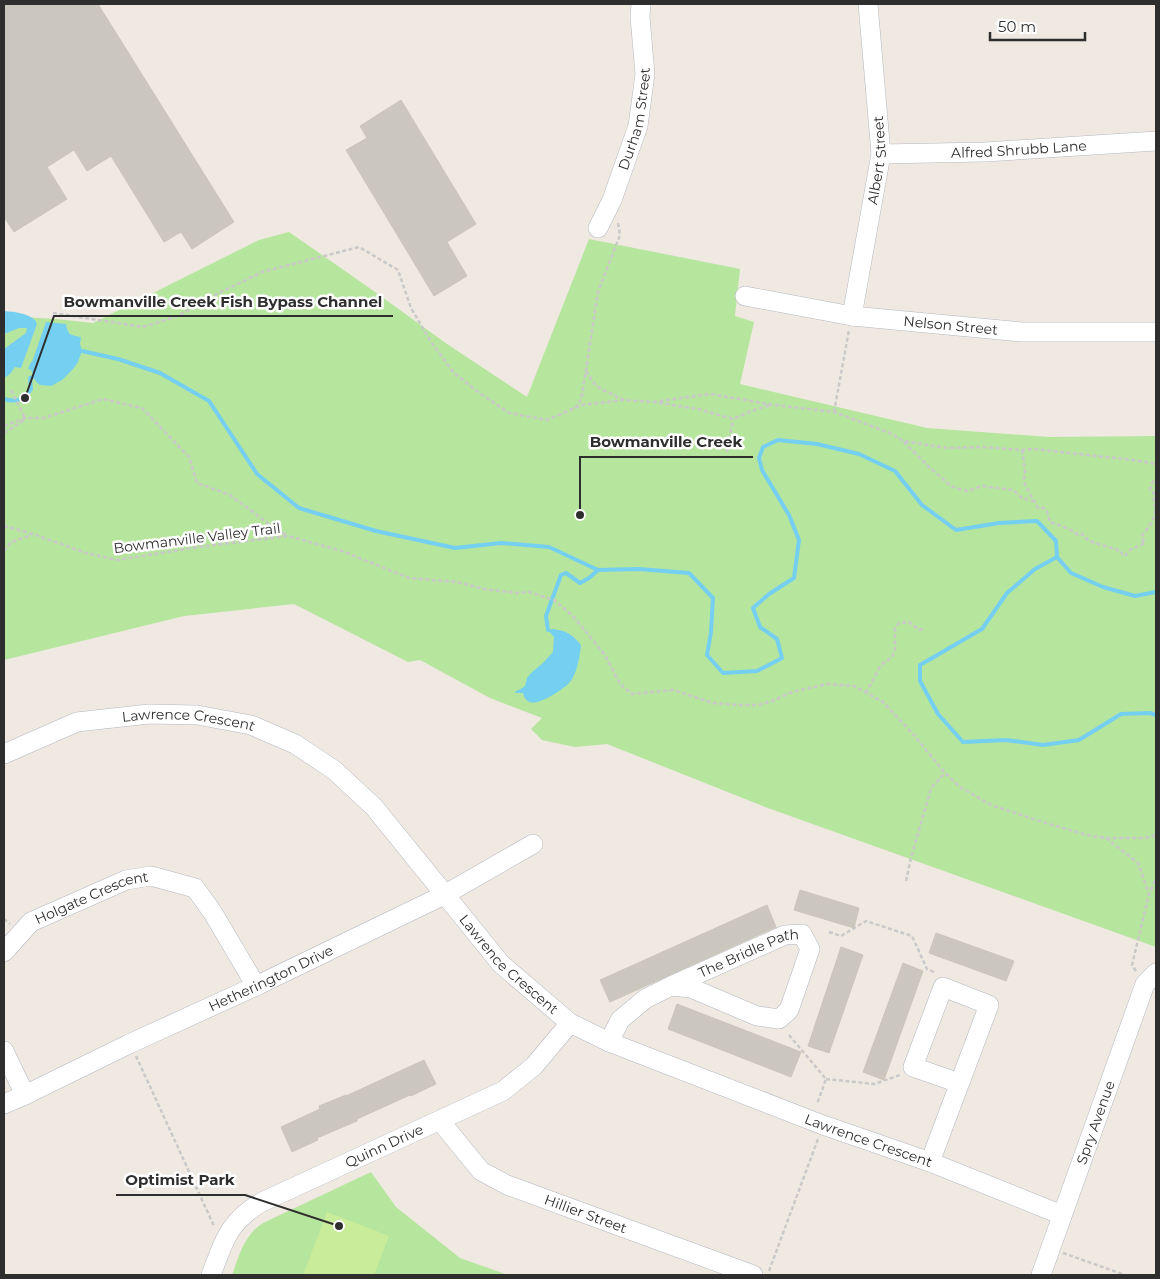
<svg xmlns="http://www.w3.org/2000/svg" width="1160" height="1279" font-family="Montserrat,sans-serif">
  <style>
    .green { fill: #b6e59e }
    .pitch { fill: #c9ec9a }
    .water { fill: #75cff0 }
    .lines { fill: none; stroke-linecap: round; stroke-linejoin: round }
    .stream { stroke: #75cff0; stroke-width: 4 }
    .building { fill: #cbc7bf; stroke: #cbc5ba }
    .minor-casing { stroke: #b4b7c1; stroke-width: 20 }
    .path { stroke: #c9c9c9; stroke-width: 2.5; stroke-dasharray: 4 2.5; stroke-linecap: butt }
    .minor { stroke: #fff; stroke-width: 19 }
    .labels { text-anchor: middle; stroke-width: 5; stroke-linejoin: round; paint-order: stroke }
    .street-label { font-size: 14px; fill: #2e2e2e; stroke: #fff }
    .leader { fill: none; stroke: #2e2e2e; stroke-width: 2 }
    .callout-dot { fill: #2e2e2e; stroke: #fff; stroke-width: 2 }
    .callout-label { font-size: 15px; text-anchor: middle; font-weight: bold; fill: #2e2e2e; stroke: #fff; stroke-width: 5; stroke-linejoin: round; paint-order: stroke }
  </style>
  <rect width="100%" height="100%" fill="#efe9e1"/>
  <!-- green -->
  <path class="green" d="M 289,232 L 368,287 L 447,344 L 527,397 L 589,239 L 740,269 L 735,316 L 754,322 L 740,384 L 927,428 L 1050,437 L 1156,436 L 1156,947 L 765,807 L 607,744 L 575,747 L 542,740 L 531,729 L 542,718 L 490,698 L 420,660 L 408,662 L 294,604 L 184,616 L 4,660 L 4,316 L 56,319 L 93,323 L 259,240 Z
    M 371,1172 L 396,1207 L 460,1258 L 508,1275 L 232,1275 C 239,1256 244,1235 263,1223 Z"/>
  <!-- pitch -->
  <path class="pitch" d="M 327,1212 L 389,1236 L 374,1275 L 303,1275 Z"/>
  <!-- water -->
  <path class="water" d="M 4,311 C 15,312 28,313 36,321 L 36,323 L 37,324 L 21,368 L 15,367 L 10,374 L 4,378 L 4,349 L 26,333 L 27,328 L 19,328 L 4,334 Z
    M 46,322 L 66,324 C 68,335 70,335 81,337 L 80,344 L 82,351 L 78,362 L 73,369 L 62,380 L 51,386 L 40,385 L 36,382 L 31,370 L 28,369 L 31,362 L 32,362 Z
    M 553,629 C 567,631 572,634 581,645 C 580,655 577,674 570,682 C 564,689 538,706 530,702 C 526,701 524,697 523,693 L 515,693 L 516,691 L 519,690 L 525,686 L 527,678 L 532,672 L 543,663 L 553,652 L 554,637 L 548,630 Z"/>
  <g class="lines">
    <!-- stream -->
    <path class="stream" d="M 82,351 L 118,359 L 160,373 L 209,401 L 257,474 L 299,508 L 376,531 L 455,548 L 501,543 L 549,547 L 598,570 L 639,569 L 689,573 L 713,598 L 711,632 L 707,655 L 723,673 L 757,671 L 782,658 L 777,639 L 760,627 L 753,608 L 769,594 L 794,578 L 799,540 L 789,515 L 762,470 L 759,458 L 763,447 L 778,440 L 817,444 L 859,454 L 895,471 L 922,505 L 956,530 L 999,523 L 1037,521 L 1056,541 L 1057,557 L 1035,569 L 1007,593 L 982,629 L 920,665 L 920,681 L 938,714 L 963,742 L 1006,740 L 1043,745 L 1079,740 L 1121,714 L 1150,713 L 1156,715
      M 4,399 C 17,403 24,399 31,389 L 30,378 L 34,377
      M 1057,557 L 1071,573 L 1103,587 L 1135,596 L 1156,592
      M 548,630 L 546,616 L 561,575 L 566,573 L 580,583 L 589,578 L 598,570"/>
  </g>
  <!-- building -->
  <path class="building" d="M 4,4 L 98,4 L 234,222 L 192,249 L 181,232 L 164,242 L 111,156 L 87,171 L 74,150 L 47,167 L 67,199 L 14,232 L 4,217 Z
    M 401,100 L 476,224 L 447,242 L 467,276 L 434,296 L 346,150 L 367,138 L 360,126 Z
    M 800,890 L 859,908 L 854,928 L 794,910 Z
    M 767,905 L 776,927 L 610,1002 L 600,980 Z
    M 936,933 L 1014,961 L 1006,981 L 929,953 Z
    M 841,947 L 863,955 L 829,1053 L 808,1046 Z
    M 903,963 L 923,971 L 884,1080 L 863,1072 Z
    M 677,1004 L 801,1052 L 791,1077 L 668,1029 Z
    M 424,1060 L 436,1084 L 411,1096 L 410,1095 L 357,1119 L 357,1121 L 317,1138 L 318,1140 L 292,1152 L 281,1127 L 320,1109 L 319,1106 L 346,1095 L 346,1096 Z"/>
  <g class="lines">
    <defs>
      <g id="minor">
        <path id="s1" d="M 881,154 L 985,152 L 1156,141"/>
        <path id="s2" d="M 598,228 L 612,200 L 638,126 L 645,74 L 640,17 L 641,4"/>
        <path id="s3" d="M 745,296 L 852,316 L 1022,332 L 1156,332"/>
        <path id="s4" d="M 852,316 L 881,154 L 868,4"/>
        <path id="s5" d="M 4,754 L 77,722 L 149,714 L 197,715 L 251,725 L 295,744 L 334,770 L 374,807 L 501,964 L 570,1023 L 609,1042 L 823,1125 L 930,1162 L 1062,1215"/>
        <path id="s6" d="M 4,952 L 31,922 L 126,880 L 151,876 L 195,888 L 213,913 L 256,986"/>
        <path id="s7" d="M 609,1042 L 620,1020 L 645,999 L 671,986 L 785,935 L 802,934 L 810,949 L 789,1010 L 779,1019 L 757,1016 L 691,988 L 671,986"/>
        <path d="M 4,1051 L 25,1095"/>
        <path id="s8" d="M 4,1104 L 25,1095 L 129,1044 L 256,986 L 444,895 L 533,844"/>
        <path id="s9" d="M 440,1121 L 481,1171 L 507,1185 L 753,1275"/>
        <path d="M 930,1162 L 989,1005 L 943,987 L 913,1067 L 959,1083"/>
        <path id="s10" d="M 211,1275 C 224,1241 228,1222 262,1202 L 503,1091 L 534,1066 L 570,1023"/>
        <path id="s11" d="M 1041,1275 L 1145,984 L 1156,973"/>
      </g>
    </defs>
    <!-- minor casing -->
    <use href="#minor" class="minor-casing"/>
    <!-- path -->
    <path class="path" d="M 53,313 L 143,327 L 178,316 L 215,295 L 262,272 L 359,247 L 398,270 L 411,308 L 431,342 L 454,373 L 478,392 L 509,413 L 547,420 L 582,405 L 624,400
      M 586,371 L 596,386 L 603,390 L 624,400 L 653,402 L 698,409 L 733,419 L 751,411 L 771,405
      M 11,390 L 25,418
      M 653,402 L 710,394 L 774,405 L 834,412 L 890,433 L 903,441 L 947,448 L 983,447 L 1022,450 L 1033,449 L 1133,460 L 1156,464
      M 575,408 L 579,404 L 582,395 L 598,292 L 620,235 L 618,223
      M 834,412 L 849,330
      M 4,426 L 25,418 L 44,418 L 103,399 L 142,408 L 189,457 L 197,483 L 230,495 L 277,530 L 287,535
      M 4,433 L 20,423 L 24,419
      M 904,442 L 929,467 L 951,486 L 959,489 L 968,491 L 982,486 L 1013,490 L 1022,498 L 1033,501
      M 1022,450 L 1025,470 L 1024,479 L 1025,485 L 1038,508 L 1044,508 L 1047,511 L 1050,522 C 1058,525 1072,529 1078,535 L 1082,534 L 1089,541 L 1121,551 L 1123,556 L 1126,555 L 1130,550 L 1145,543 L 1141,537 C 1147,528 1155,521 1155,510 C 1155,504 1153,499 1154,493 L 1150,490 L 1152,483 L 1156,478
      M 727,452 L 733,419
      M 4,526 L 33,534 L 86,553 L 117,560 L 199,547 L 288,536 L 342,551 L 409,578 L 457,582 L 484,589 L 517,593 L 529,592 L 554,600 L 572,615 L 605,655 L 620,684 L 632,694 L 673,690 L 713,703 L 737,705 L 758,705 L 772,701 L 792,692 L 827,684 L 854,686 L 883,702 L 913,734 L 945,773 L 960,787 L 991,805 L 1049,824 L 1091,836 L 1106,838 L 1145,838 L 1156,835
      M 4,551 L 11,542 L 32,535
      M 866,693 L 881,665 L 892,657 L 895,649 L 895,628 L 899,623 L 909,622 L 919,630 L 924,629
      M 1106,838 L 1138,863 L 1149,894
      M 906,881 L 911,858 L 931,788 L 945,773
      M 4,919 L 10,924
      M 829,932 L 841,936 L 866,921 L 912,936 L 927,969 L 936,973
      M 1136,971 L 1132,965 L 1149,894 L 1156,879
      M 789,1035 L 826,1079 L 817,1104
      M 136,1056 L 214,1226
      M 826,1079 L 874,1084 L 900,1075
      M 1063,1253 L 1125,1275
      M 769,1271 L 818,1139"/>
    <!-- minor -->
    <use href="#minor" class="minor"/>
  </g>
  <g class="labels">
    <!-- street labels -->
    <g class="street-label">
      <text dy="5" stroke="none"><textPath href="#s2" startOffset="116">Durham Street</textPath></text>
      <text dy="5" stroke="none"><textPath href="#s1" startOffset="138">Alfred Shrubb Lane</textPath></text>
      <text dy="5" stroke="none"><textPath href="#s4" startOffset="158">Albert Street</textPath></text>
      <text dy="5" stroke="none"><textPath href="#s3" startOffset="208">Nelson Street</textPath></text>
      <text transform="translate(197 538) rotate(-7)" y="5">Bowmanville Valley Trail</text>
      <text dy="5" stroke="none"><textPath href="#s5" startOffset="192">Lawrence Crescent</textPath></text>
      <text dy="5" stroke="none"><textPath href="#s6" startOffset="106">Holgate Crescent</textPath></text>
      <text dy="5" stroke="none"><textPath href="#s7" startOffset="171">The Bridle Path</textPath></text>
      <text dy="5" stroke="none"><textPath href="#s5" startOffset="612">Lawrence Crescent</textPath></text>
      <text dy="5" stroke="none"><textPath href="#s8" startOffset="295">Hetherington Drive</textPath></text>
      <text dy="5" stroke="none"><textPath href="#s11" startOffset="162">Spry Avenue</textPath></text>
      <text dy="5" stroke="none"><textPath href="#s5" startOffset="1018">Lawrence Crescent</textPath></text>
      <text dy="5" stroke="none"><textPath href="#s10" startOffset="226">Quinn Drive</textPath></text>
      <text dy="5" stroke="none"><textPath href="#s9" startOffset="178">Hillier Street</textPath></text>
    </g>
  </g>
  <!-- callouts -->
  <path class="leader" d="M25 398L54 316H393M580 515L580 457H753M339 1226L245 1195H116"/>
  <g class="callout-dot">
    <circle cx="25" cy="398" r="5"/>
    <circle cx="580" cy="515" r="5"/>
    <circle cx="339" cy="1226" r="5"/>
  </g>
  <g class="callout-label">
    <text x="223" y="307">Bowmanville Creek Fish Bypass Channel</text>
    <text x="666" y="447">Bowmanville Creek</text>
    <text x="180" y="1185">Optimist Park</text>
  </g>
  <!-- border -->
  <rect width="1160" height="1279" fill="none" stroke="#2e2e2e" stroke-width="10"/>
  <!-- scale -->
  <path d="M990 32v8h95v-8" fill="none" stroke="#2e2e2e" stroke-width="2.5"/>
  <text x="998" y="32" font-size="15" fill="#2e2e2e" stroke="#ffffff" stroke-width="4" paint-order="stroke">50 m</text>
</svg>
